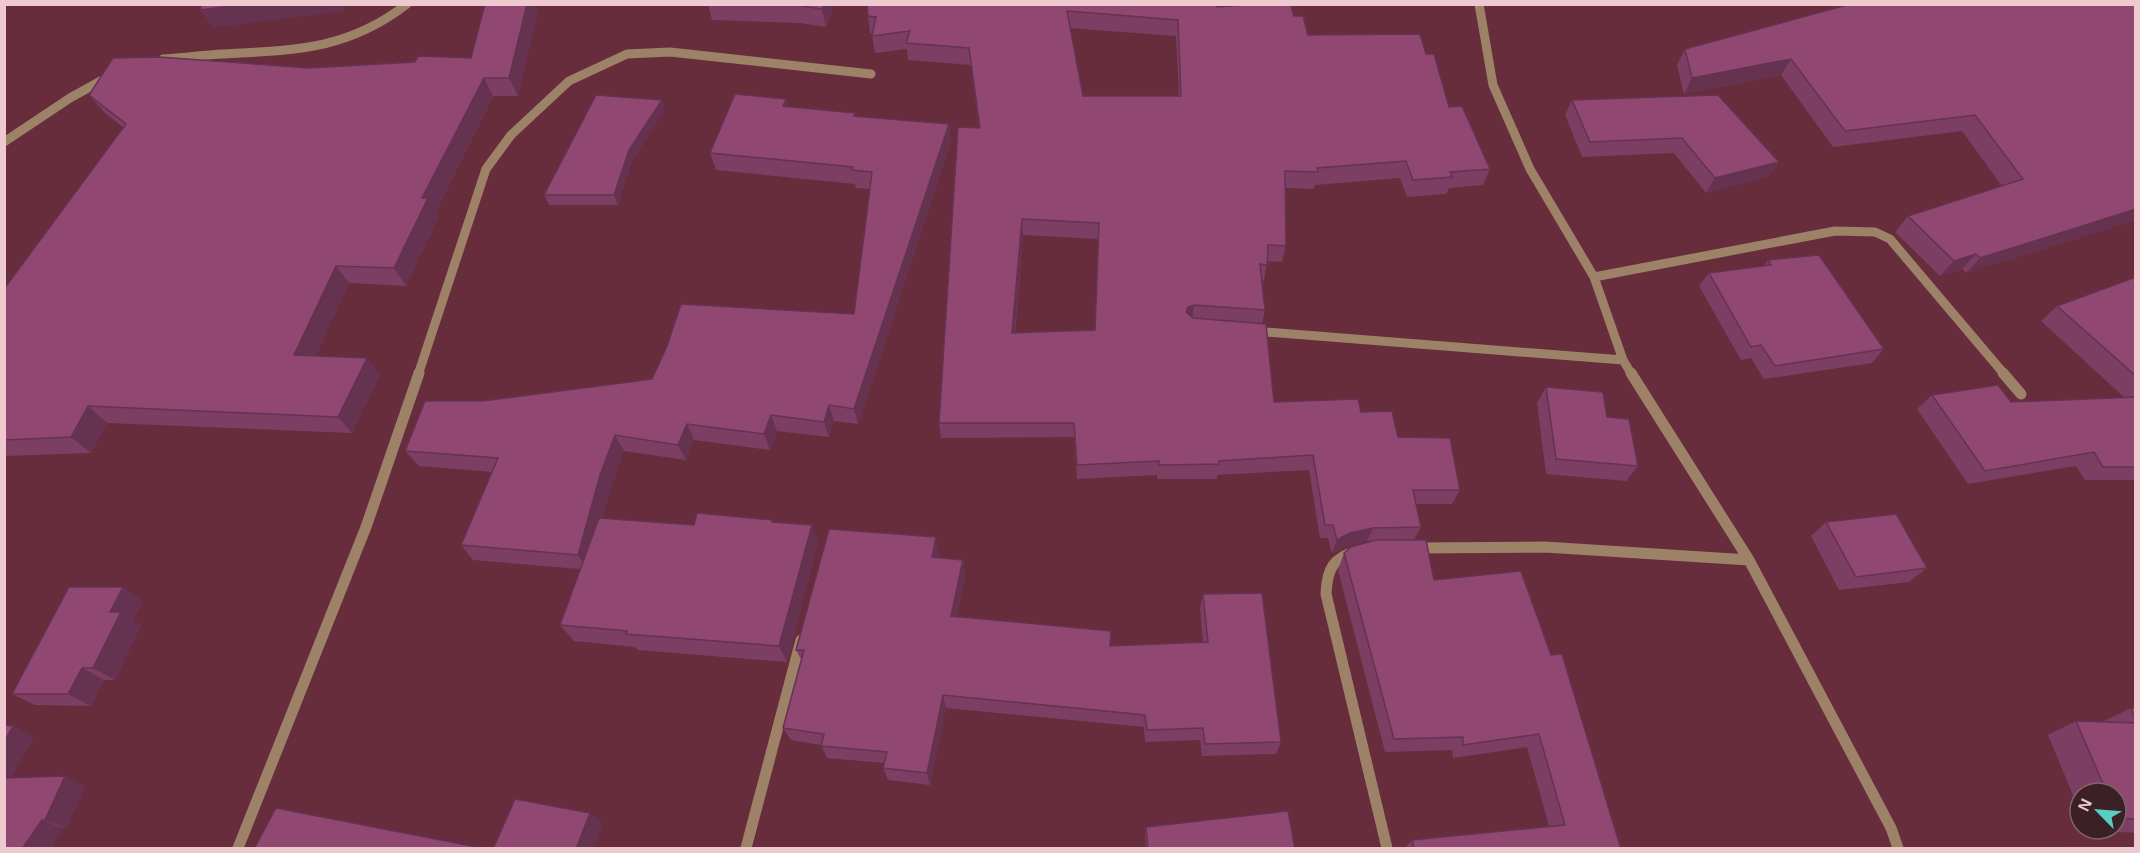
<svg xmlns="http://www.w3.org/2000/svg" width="2140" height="853" font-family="Helvetica,sans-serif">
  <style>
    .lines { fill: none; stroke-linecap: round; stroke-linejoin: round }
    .minor-far1 { stroke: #9d8268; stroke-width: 9 }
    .minor { stroke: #9d8268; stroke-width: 11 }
    .wall { fill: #7c3e63; fill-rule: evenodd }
    .shaded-wall { fill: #653250 }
    .building { fill: #904873; stroke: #653250; stroke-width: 1.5; fill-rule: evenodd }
  </style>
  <rect width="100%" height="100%" fill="#672d3c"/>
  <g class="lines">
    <!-- minor-far1 -->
    <path class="minor-far1" d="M 1479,4 L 1493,85 L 1530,169 L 1594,277 L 1623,360 L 1632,375
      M 163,59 C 183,58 203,55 223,54 C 295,50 348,50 407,4
      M 4,142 L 70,98 L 108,77
      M 1594,277 L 1835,231 L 1875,232 L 1890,239 L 2005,375
      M 1253,331 L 1623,360
      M 418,375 L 486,169 L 511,135 L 569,81 L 627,54 L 670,52 L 871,74"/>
    <!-- minor -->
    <path class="minor" d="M 1631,373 L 1749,560 L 1891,828 L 1898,848
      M 2003,373 L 2021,394
      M 1415,548 L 1545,547 L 1749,560
      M 1358,551 C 1333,557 1327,569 1326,594 L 1387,848
      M 238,848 L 366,527 L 419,373
      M 746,848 L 801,640"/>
  </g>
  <!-- wall -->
  <path class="wall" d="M 485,4 L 535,4 L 538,11 L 518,96 L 493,96 L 436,211 L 439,216 L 406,286 L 349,283 L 316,356 L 367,358 L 380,375 L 352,433 L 107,423 L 91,453 L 4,456 L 4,289 L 124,128 L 105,113 L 89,95 L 309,68 L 471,58 Z
    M 708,4 L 834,4 L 826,27 L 800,23 L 712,20 Z
    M 1851,4 L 2136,220 L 1966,273 L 1962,269 L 1940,276 L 1895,232 L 1908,216 L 2002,186 L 1962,131 L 1833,147 L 1781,75 L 1684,94 L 1677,65 L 1685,49 Z
    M 1217,7 L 1294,16 L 1308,35 L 1426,54 L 1449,107 L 1490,169 L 1483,185 L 1449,188 L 1446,194 L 1407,197 L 1400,178 L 1315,185 L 1314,189 L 1285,188 L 1286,246 L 1282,262 L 1267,261 L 1264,281 L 1262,280 L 1265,310 L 1262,323 L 1274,402 L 1361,412 L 1398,437 L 1460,490 L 1452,504 L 1416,504 L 1421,527 L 1414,540 L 1434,580 L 1621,849 L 1404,849 L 1412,840 L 1549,826 L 1527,747 L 1453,758 L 1452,750 L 1385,752 L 1338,570 L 1344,553 L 1373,541 L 1367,541 L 1345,546 L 1332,553 L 1328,538 L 1320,538 L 1309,470 L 1217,475 L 1217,479 L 1157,479 L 1157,475 L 1077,479 L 1074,437 L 941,438 L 939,423 L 979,128 L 971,65 L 908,60 L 907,49 L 875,53 L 872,36 L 873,33 L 870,33 L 868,16 ZM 1070,28 L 1176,36 L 1179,96 L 1083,96 ZM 1023,235 L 1098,239 L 1095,330 L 1015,333 Z
    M 786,99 L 788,107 L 855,116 L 949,124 L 951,142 L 858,424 L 834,421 L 829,437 L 777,431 L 770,450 L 694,440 L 686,460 L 624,451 L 610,490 L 602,518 L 694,525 L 774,522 L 812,525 L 818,543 L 787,662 L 638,650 L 635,647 L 574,641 L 560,625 L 580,569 L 473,560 L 461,545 L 492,472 L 419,466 L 405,451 L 482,401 L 652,379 L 854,314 L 870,189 L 856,188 L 855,184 L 716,170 L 710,153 Z
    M 1572,100 L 1779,162 L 1769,177 L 1706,193 L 1674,153 L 1582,157 L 1565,115 Z
    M 665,109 L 633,159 L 618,205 L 549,205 L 544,195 Z
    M 1768,260 L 1884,349 L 1872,363 L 1764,379 L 1751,358 L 1741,360 L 1699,286 L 1709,273 L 1764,266 Z
    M 2136,277 L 2136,480 L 2085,480 L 2076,466 L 1968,484 L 1917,409 L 1932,395 L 2011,402 L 2125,398 L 2041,321 L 2057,306 Z
    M 1546,387 L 1607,417 L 1638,466 L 1626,481 L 1546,474 L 1537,403 Z
    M 1826,522 L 1927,568 L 1909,582 L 1839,590 L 1811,536 Z
    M 939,553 L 938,557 L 963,560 L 965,575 L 957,616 L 1110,646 L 1203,642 L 1200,609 L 1203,594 L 1281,742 L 1276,754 L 1202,756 L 1200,740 L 1145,742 L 1144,727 L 946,708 L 930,785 L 888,780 L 883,768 L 884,763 L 827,758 L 821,745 L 791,740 L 783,728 L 802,661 L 796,650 Z
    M 143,600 L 133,620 L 141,625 L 115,680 L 104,680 L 91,706 L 35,705 L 12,694 Z
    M 2131,708 L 2136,708 L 2136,833 L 2088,830 L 2087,829 L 2116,829 L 2116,793 L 2080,793 L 2080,812 L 2048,735 L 2076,721 L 2102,722 Z
    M 4,725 L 34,736 L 11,778 L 85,786 L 66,828 L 63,828 L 50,849 L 4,849 Z
    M 1146,827 L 1295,849 L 1146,849 L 1145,835 Z"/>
  <!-- shaded-wall -->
  <path class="shaded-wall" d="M 244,4 L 343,4 L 344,11 L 213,28 L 200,10 Z
    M 527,4 L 535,4 L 538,11 L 518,96 L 509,78 Z
    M 824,4 L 834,4 L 826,27 L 822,9 Z
    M 1791,59 L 1781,75 L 1684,94 L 1692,78 Z
    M 484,78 L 493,96 L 436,211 L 439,216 L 406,286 L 394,268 L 422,198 Z
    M 786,99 L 790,117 L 783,106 Z
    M 662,100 L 665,109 L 633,159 L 618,205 L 614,195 L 629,150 Z
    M 949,124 L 951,142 L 858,424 L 854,409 Z
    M 1779,162 L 1769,177 L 1706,193 L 1715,178 Z
    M 2136,209 L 2136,220 L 1966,273 L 1980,258 Z
    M 1022,219 L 1023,235 L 1013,348 L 1012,333 Z
    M 1976,254 L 1962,269 L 1940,276 L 1954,261 Z
    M 336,266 L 349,283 L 309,372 L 294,355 Z
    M 1194,305 L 1192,320 L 1186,312 L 1188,307 Z
    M 367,358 L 380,375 L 352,433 L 338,417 Z
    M 829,405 L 834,421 L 829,437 L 824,422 Z
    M 88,406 L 107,423 L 91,453 L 71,437 Z
    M 771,415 L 777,431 L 770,450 L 764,434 Z
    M 687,424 L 694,440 L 686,460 L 678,445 Z
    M 615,435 L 624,451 L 610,490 L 588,570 L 578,555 L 600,475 Z
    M 812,525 L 818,543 L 787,662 L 779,646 Z
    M 1373,528 L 1367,541 L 1345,546 L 1332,553 L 1337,540 L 1350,533 Z
    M 936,537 L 939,553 L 935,572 L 932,557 Z
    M 963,560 L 965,575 L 954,630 L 951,616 Z
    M 123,587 L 143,600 L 133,620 L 141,625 L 115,680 L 93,668 L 110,612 Z
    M 82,668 L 104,680 L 91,706 L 68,694 Z
    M 943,695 L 946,708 L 930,785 L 927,773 Z
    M 13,726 L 34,736 L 6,788 L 4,787 L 4,742 Z
    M 65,776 L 85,786 L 66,828 L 45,820 Z
    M 590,813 L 604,824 L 594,849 L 576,849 Z
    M 42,820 L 63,828 L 50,849 L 22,849 Z"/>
  <!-- building -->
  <path class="building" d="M 202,4 L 244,4 L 200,10 Z
    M 485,4 L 527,4 L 509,78 L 484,78 L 422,198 L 428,198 L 394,268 L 336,266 L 294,355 L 367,358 L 338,417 L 88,406 L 71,437 L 4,440 L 4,289 L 126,124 L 89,95 L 113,58 L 159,57 L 309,68 L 415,62 L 418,56 L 471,58 Z
    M 777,4 L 824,4 L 822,9 L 796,5 Z
    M 867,4 L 1217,4 L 1217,7 L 1261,4 L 1290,4 L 1294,16 L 1303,16 L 1308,35 L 1420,34 L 1426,54 L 1434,54 L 1449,107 L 1462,106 L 1490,169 L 1450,172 L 1452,177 L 1413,180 L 1406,161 L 1317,168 L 1318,172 L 1285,171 L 1286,246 L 1268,245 L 1267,265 L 1260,264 L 1265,310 L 1194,305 L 1188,307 L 1186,312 L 1193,318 L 1266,324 L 1274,402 L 1358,399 L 1361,412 L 1392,411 L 1398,437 L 1450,438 L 1460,490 L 1413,490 L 1421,527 L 1373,528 L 1350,533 L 1337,540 L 1333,525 L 1325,525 L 1313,455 L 1219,461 L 1219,464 L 1159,465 L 1159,461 L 1077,465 L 1074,423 L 939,423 L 958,127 L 980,128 L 969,48 L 906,43 L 910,31 L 872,36 L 876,17 L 868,16 ZM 1067,11 L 1178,20 L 1181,96 L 1083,96 ZM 1022,219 L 1099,223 L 1095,330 L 1012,333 Z
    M 1851,4 L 2136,4 L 2136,209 L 1980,258 L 1976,254 L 1954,261 L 1908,216 L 2023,179 L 1975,115 L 1845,131 L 1791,59 L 1692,78 L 1685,49 Z
    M 735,94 L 786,99 L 783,106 L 855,113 L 854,116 L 949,124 L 854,409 L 829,405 L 824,422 L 771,415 L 764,434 L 687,424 L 678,445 L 615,435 L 600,475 L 578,555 L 461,545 L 498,458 L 405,451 L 425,401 L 482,401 L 652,379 L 667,346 L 681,304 L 854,314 L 872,172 L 852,170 L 853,167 L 710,153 Z
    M 596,95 L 662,100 L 629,150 L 614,195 L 544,195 Z
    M 1718,95 L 1779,162 L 1715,178 L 1682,138 L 1590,142 L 1572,100 Z
    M 1819,255 L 1884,349 L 1775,366 L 1761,345 L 1751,347 L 1709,273 L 1771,265 L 1768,260 Z
    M 2136,277 L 2136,376 L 2057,306 Z
    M 1998,385 L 2011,402 L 2136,397 L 2136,467 L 2103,467 L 2094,452 L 1985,471 L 1932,395 Z
    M 1546,387 L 1603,392 L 1607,417 L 1629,419 L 1638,466 L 1556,459 Z
    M 697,513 L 773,520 L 772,522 L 812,525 L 779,646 L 626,634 L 627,631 L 560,625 L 599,518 L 694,525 Z
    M 1896,514 L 1927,568 L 1856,577 L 1826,522 Z
    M 829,529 L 936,537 L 932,557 L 963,560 L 951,616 L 1111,631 L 1110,646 L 1208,642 L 1203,594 L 1262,593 L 1281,742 L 1205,744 L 1203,728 L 1147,730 L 1145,715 L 943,695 L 927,773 L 883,768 L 887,752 L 821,746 L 824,734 L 783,728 L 804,650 L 796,650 Z
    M 1376,540 L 1426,540 L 1434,580 L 1521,571 L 1551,655 L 1562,654 L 1621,849 L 1414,849 L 1412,840 L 1565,825 L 1539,734 L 1463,745 L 1463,737 L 1394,739 L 1344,553 L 1351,547 Z
    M 69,587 L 123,587 L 110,612 L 121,612 L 93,668 L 82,668 L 68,694 L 12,694 Z
    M 2131,708 L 2136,708 L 2136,722 Z
    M 2076,721 L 2136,723 L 2136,819 L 2118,818 L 2116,813 L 2116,793 L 2107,793 Z
    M 4,725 L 13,726 L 4,742 Z
    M 65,776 L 45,820 L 42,820 L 22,849 L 4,849 L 4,778 Z
    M 515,799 L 590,813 L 576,849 L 493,849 Z
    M 276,808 L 487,849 L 254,849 Z
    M 1288,811 L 1295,849 L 1148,849 L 1146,827 Z
    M 2092,847 L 2092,849 L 2015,848 Z"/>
  <!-- border -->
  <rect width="2140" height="853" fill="none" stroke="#eec9d0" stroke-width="12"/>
  <!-- north arrow -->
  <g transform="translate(2098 811) rotate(295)"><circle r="28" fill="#3b2026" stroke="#83646a" stroke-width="1.5"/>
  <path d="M0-4.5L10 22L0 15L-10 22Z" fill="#57cec1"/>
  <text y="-9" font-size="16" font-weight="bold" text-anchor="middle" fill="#eec9d0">N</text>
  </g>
</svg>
